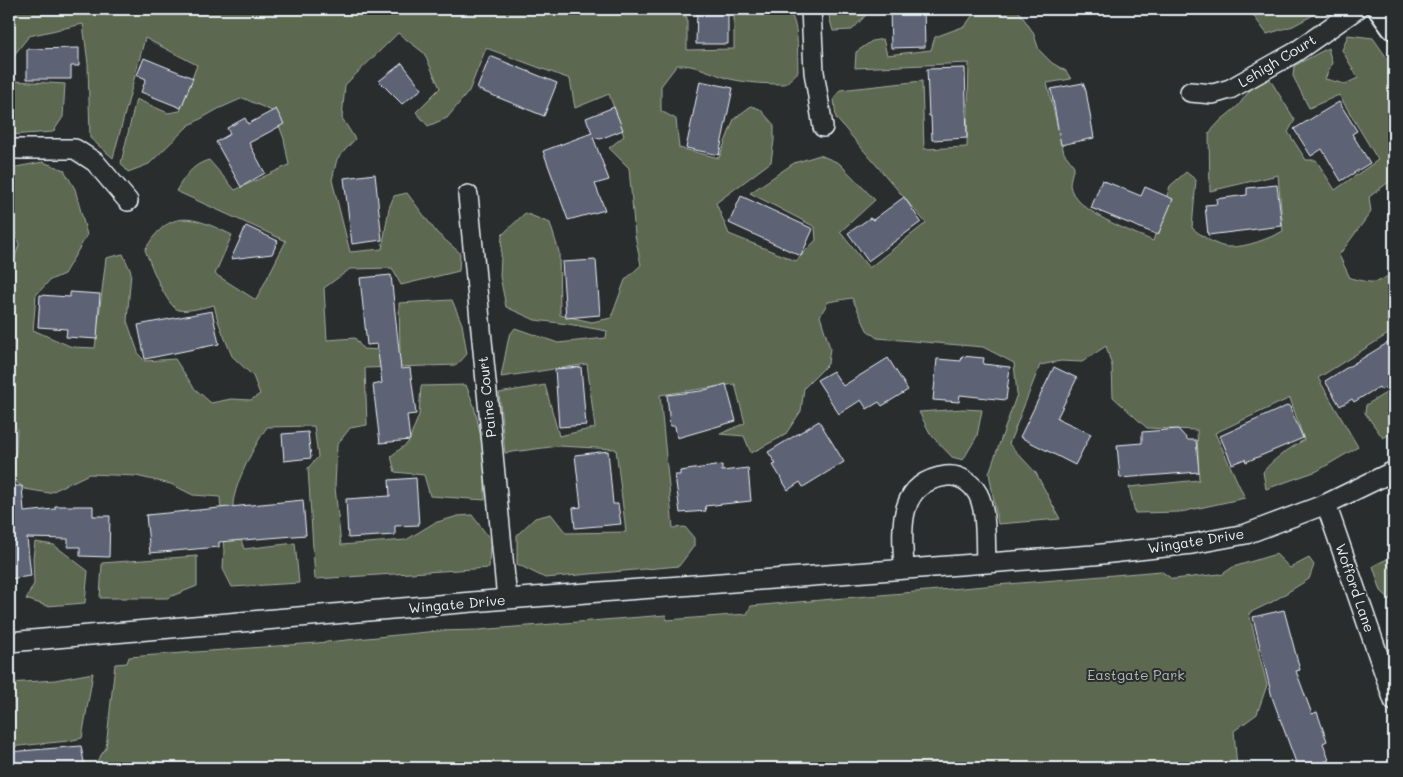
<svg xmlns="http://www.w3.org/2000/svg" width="1403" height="777" font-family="Mali,sans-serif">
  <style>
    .green { fill: #5c674f; stroke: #a2aca4 }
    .building { fill: #5d6374; stroke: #e8f1f8 }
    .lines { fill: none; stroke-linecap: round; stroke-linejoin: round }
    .street-casing { stroke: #e8f1f8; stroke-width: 22 }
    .secondary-casing { stroke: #e8f1f8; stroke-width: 30 }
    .street { stroke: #2a2d2e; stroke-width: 19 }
    .secondary { stroke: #2a2d2e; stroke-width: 26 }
    .labels { text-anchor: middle; stroke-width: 4; stroke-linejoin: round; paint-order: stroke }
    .street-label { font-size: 14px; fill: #e8f1f8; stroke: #2a2d2e }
    .park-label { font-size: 14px; fill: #b0bab4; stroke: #2a2d2e }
  </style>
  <rect width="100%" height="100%" fill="#2a2d2e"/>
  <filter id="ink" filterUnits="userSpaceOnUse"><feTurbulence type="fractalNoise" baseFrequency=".02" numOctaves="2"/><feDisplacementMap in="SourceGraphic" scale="10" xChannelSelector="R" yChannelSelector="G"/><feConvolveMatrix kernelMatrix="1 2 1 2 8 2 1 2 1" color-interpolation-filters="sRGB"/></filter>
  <g filter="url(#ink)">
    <!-- green -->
    <path class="green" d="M 9,9 L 346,9 L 350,15 L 367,12 L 368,9 L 666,9 L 679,15 L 687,17 L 687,50 L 734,49 L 734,9 L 788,9 C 800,25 797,53 798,72 L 785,84 C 766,84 748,83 730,79 C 712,74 696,64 677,65 L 661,86 L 661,111 L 676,119 L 679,148 L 719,158 L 734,119 L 751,106 L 760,109 L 774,125 L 774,140 L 771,162 L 716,203 L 729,234 L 796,261 L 816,240 L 815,227 L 750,193 L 794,163 L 820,155 L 839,163 L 875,200 L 840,232 L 869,268 L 926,223 L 836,118 L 834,99 L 840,90 L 922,81 L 924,149 L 967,147 L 969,63 L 855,68 L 856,52 L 872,41 L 883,39 L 887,55 L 931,50 L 935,37 L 965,26 L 977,9 L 1017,9 L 1033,32 L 1039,50 L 1052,63 L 1066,71 L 1071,79 L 1047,83 L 1064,153 L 1074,166 C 1073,171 1070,179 1070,185 C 1073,211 1131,231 1153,241 L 1170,186 L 1186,172 L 1196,180 L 1192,228 C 1201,235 1218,248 1230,247 C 1247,247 1268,239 1283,231 L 1278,175 L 1210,191 L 1209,133 L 1221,120 L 1238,106 L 1253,86 L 1269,78 L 1295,120 L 1288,132 L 1306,160 L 1316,160 L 1335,190 L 1378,160 L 1339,95 L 1309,108 L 1293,76 L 1294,66 L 1328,48 L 1332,63 L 1325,79 L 1345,84 L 1358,78 L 1342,50 L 1348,35 L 1373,38 L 1394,68 L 1394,178 L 1369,197 L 1371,212 L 1339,255 L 1350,278 C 1372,283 1376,286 1394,271 L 1394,333 L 1393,331 L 1318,378 L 1358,447 L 1317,471 L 1266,489 L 1263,472 C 1274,458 1289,449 1304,440 L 1290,398 L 1215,433 L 1245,498 L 1181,512 L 1135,513 L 1129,487 L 1199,480 L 1197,430 L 1147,428 L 1113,397 L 1112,366 L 1106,346 L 1082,362 L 1061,361 L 1040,365 L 1009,444 L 1036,473 L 1060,519 L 998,524 L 989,473 L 1017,394 L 1014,363 L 983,347 L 877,338 L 867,330 L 852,298 L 828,302 L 820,316 L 830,348 L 828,364 L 804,388 L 801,411 L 785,435 L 751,453 L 744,436 L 720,434 L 745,423 L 735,384 L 660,395 L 673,528 L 685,527 L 694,538 L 694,546 L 679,566 L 545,578 L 517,564 L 517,535 L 535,518 L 551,514 L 566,533 L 626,532 L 616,449 L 558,446 L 505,453 L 499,393 L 545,385 L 559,436 L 595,428 L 587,364 L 501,377 L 509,336 L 515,328 L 558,343 L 606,338 L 607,331 L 568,324 L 535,320 L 506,307 L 500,276 L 502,235 L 525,213 L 550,223 L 559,252 L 560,315 L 592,322 L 611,318 L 625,280 L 641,265 L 635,235 L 629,168 L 609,148 L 624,136 L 609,94 L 575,108 L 570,79 L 486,48 L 469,91 L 447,118 L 428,126 L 416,112 L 440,88 L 424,53 L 398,33 L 345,85 L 342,118 L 355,139 L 337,159 L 332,180 L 350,252 L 382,249 L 389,208 L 394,196 L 407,193 L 437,233 L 460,253 L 459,271 L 401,285 L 392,268 L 350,269 L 324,288 L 327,340 L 355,338 L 363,349 L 400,351 L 399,303 L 452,300 L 462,324 L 467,354 L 457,365 L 365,368 L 367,425 L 350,428 L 337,445 L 335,487 L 341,545 L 406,540 L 434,523 L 458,516 L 472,515 L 490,539 L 489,568 L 315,579 L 308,468 L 318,457 L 314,426 L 267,427 C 254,446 236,481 233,503 C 232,512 241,539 244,549 L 295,543 L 299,583 L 232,587 L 223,569 L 224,551 L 220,497 L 193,495 L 171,484 L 136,476 L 89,474 L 49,493 L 25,489 L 10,477 L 10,467 L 16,451 L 17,429 L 9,420 L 9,266 L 13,263 L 19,245 L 15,232 L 9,231 L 9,171 L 16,167 L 43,162 L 64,170 L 75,189 L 87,235 L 64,274 L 50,280 L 36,295 L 33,330 L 72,347 L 95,348 L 106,258 L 123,254 L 131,272 L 127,321 L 139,355 L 145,361 L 175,359 L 194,388 L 211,403 L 231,399 L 251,400 L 260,394 L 253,376 L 232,356 L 218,321 L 214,305 C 205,307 187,312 179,310 C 166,307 150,262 145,250 C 170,206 194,217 232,235 L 215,274 L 256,300 L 286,241 L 176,191 C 184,177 193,164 209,160 L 235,190 L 289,165 L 284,139 L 274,112 L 243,98 L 218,109 L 188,126 L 149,164 L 128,172 L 121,163 L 136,99 L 168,113 L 180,111 L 197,65 L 145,38 L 113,158 L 90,138 L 88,64 L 83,24 L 29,36 L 14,55 L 14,81 L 65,84 L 63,117 L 53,132 L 9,135 Z
      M 827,9 L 868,9 L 866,15 L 852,30 L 833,31 Z
      M 1252,9 L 1319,9 L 1317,13 L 1293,26 L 1267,34 L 1253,15 Z
      M 466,385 L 474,406 L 485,455 L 485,500 L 430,496 L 424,475 L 395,472 L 391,456 L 408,443 L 419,415 L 421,386 Z
      M 1394,388 L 1394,432 L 1383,438 L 1365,413 L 1366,405 Z
      M 963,409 L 982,410 L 977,436 L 963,460 L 952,457 L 931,435 L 919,412 Z
      M 35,542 L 54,545 L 88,571 L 85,603 L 47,606 L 26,599 L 34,584 L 33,558 Z
      M 1276,554 L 1290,568 L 1309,558 L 1314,565 L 1309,579 L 1272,602 L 1249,613 L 1267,685 L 1257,714 L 1234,731 L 1237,768 L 92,768 L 106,748 L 115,664 L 127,663 L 129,657 L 317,643 L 437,631 L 478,630 L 666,615 L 667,620 L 747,614 L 751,606 L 1161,571 L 1172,579 L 1174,579 L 1220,574 L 1221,575 L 1233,567 Z
      M 197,556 L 197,586 L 167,598 L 100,598 L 102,563 Z
      M 1393,556 L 1394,558 L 1394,603 L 1381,591 L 1373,566 Z
      M 93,673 L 82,738 L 68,741 L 9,747 L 9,683 L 55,680 Z"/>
    <!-- building -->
    <path class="building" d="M 697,9 L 728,9 L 728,44 L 696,44 Z
      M 890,9 L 924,9 L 925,47 L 891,48 Z
      M 79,48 L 79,66 L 71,66 L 71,79 L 27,79 L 27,49 Z
      M 490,56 L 557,83 L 544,116 L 477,89 Z
      M 144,58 L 193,78 L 181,108 L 141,92 L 146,79 L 137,75 Z
      M 402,63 L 422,89 L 402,104 L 379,81 Z
      M 965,68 L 967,138 L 932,140 L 931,116 L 929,116 L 927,69 Z
      M 700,81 L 733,88 L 719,155 L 686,148 Z
      M 1083,83 L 1086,91 L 1094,138 L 1061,145 L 1051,89 Z
      M 1339,102 L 1357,131 L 1352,134 L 1370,163 L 1341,181 L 1322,149 L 1311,156 L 1294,129 Z
      M 614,107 L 623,130 L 600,139 L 593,137 L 609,180 L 595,184 L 605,210 L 568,220 L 543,151 L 592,133 L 586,118 Z
      M 276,109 L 284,124 L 249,143 L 265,173 L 241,187 L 216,142 L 230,134 L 227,128 L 245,118 L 248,124 Z
      M 375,174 L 382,240 L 352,244 L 344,178 Z
      M 1102,180 L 1141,196 L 1145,187 L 1173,199 L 1158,235 L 1091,208 Z
      M 1277,185 L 1282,226 L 1208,235 L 1205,205 L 1217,204 L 1216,199 L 1247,195 L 1247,188 Z
      M 741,196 L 813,229 L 801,256 L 729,223 Z
      M 904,197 L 921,222 L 868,261 L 848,233 L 870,218 L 873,220 Z
      M 246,226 L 278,241 L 272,254 L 231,259 Z
      M 596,260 L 600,315 L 566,318 L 562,262 Z
      M 391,275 L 401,369 L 410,368 L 416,414 L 407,415 L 410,440 L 380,443 L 373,385 L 382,383 L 377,344 L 367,345 L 360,278 Z
      M 70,292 L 100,294 L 97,339 L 66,337 L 67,329 L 38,327 L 40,295 L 70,297 Z
      M 212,311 L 219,344 L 145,359 L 138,325 Z
      M 1394,339 L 1394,382 L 1381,390 L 1379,387 L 1354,402 L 1352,399 L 1340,406 L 1325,381 Z
      M 962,356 L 984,358 L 983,364 L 1010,367 L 1006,400 L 960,395 L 959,402 L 933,400 L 937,359 L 961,361 Z
      M 888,358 L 908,390 L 882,406 L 879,402 L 867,409 L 861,400 L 839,414 L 817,380 L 833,371 L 843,386 Z
      M 581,367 L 586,425 L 559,427 L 555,369 Z
      M 1054,367 L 1077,378 L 1057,418 L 1091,434 L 1075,465 L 1020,437 Z
      M 726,384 L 736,421 L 677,438 L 675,426 L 670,426 L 667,395 L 701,391 Z
      M 1289,405 L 1303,438 L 1246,462 L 1245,459 L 1232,464 L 1220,436 Z
      M 819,421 L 844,462 L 803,487 L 800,482 L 788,490 L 773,465 L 776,464 L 768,452 Z
      M 1178,429 L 1188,440 L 1196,440 L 1199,472 L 1120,478 L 1117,445 L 1142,443 L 1142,432 Z
      M 308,432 L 311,458 L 284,461 L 282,434 Z
      M 608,451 L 613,504 L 618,504 L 621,524 L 575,528 L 573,508 L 581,507 L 575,455 Z
      M 722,465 L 722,471 L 748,468 L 751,501 L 705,506 L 706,511 L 680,513 L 675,475 L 680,475 L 680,471 Z
      M 416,478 L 419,525 L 395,526 L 395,535 L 348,538 L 346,499 L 390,496 L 389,480 Z
      M 9,486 L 22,486 L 24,512 L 55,509 L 55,506 L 93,506 L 93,516 L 110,516 L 109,557 L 80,556 L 80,547 L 68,547 L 68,539 L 27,538 L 31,576 L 9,579 Z
      M 303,500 L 306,535 L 219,542 L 219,547 L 150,553 L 146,515 Z
      M 1284,610 L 1300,670 L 1296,671 L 1312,714 L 1317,712 L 1327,741 L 1323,743 L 1329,760 L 1307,768 L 1298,768 L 1272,697 L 1253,617 Z
      M 81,746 L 85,768 L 9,768 L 9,752 Z"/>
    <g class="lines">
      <defs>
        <path id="street" d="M 811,9 L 814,72 L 823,127
          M 1190,92 L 1213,94 L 1230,89 L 1294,53 L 1357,9
          M 9,149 L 75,149 L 95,162 L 128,201
          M 468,195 L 507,599
          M 1326,504 L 1394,701
          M 904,568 C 902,529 896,483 946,476 C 959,474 972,483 978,494 C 987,511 985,543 986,563
          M 9,642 L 507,599 L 1093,555 L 1192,544 L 1246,534 L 1326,504 L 1394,471"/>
        <path id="secondary" d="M 1382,9 L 1394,26"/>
      </defs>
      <!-- street casing -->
      <use href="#street" class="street-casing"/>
      <!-- secondary casing -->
      <use href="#secondary" class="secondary-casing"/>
      <!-- street -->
      <use href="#street" class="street"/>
      <!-- secondary -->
      <use href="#secondary" class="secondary"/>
    </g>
  </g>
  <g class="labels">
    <!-- street labels -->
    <g class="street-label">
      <text transform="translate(1277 61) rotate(-31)" y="5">Lehigh Court</text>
      <text transform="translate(487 397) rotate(-96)" y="5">Paine Court</text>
      <text transform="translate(1196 541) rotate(-9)" y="5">Wingate Drive</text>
      <text transform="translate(1355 588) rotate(71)" y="5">Wofford Lane</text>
      <text transform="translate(457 604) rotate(-5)" y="5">Wingate Drive</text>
    </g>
    <!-- park labels -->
    <g class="park-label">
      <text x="1136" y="680">Eastgate Park</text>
    </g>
  </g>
  <!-- margin -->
  <rect width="1403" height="777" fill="none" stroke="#2a2d2e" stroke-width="30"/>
  <rect x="15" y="15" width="1373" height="747" fill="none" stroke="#e8f1f8" stroke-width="2" filter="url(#ink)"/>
</svg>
